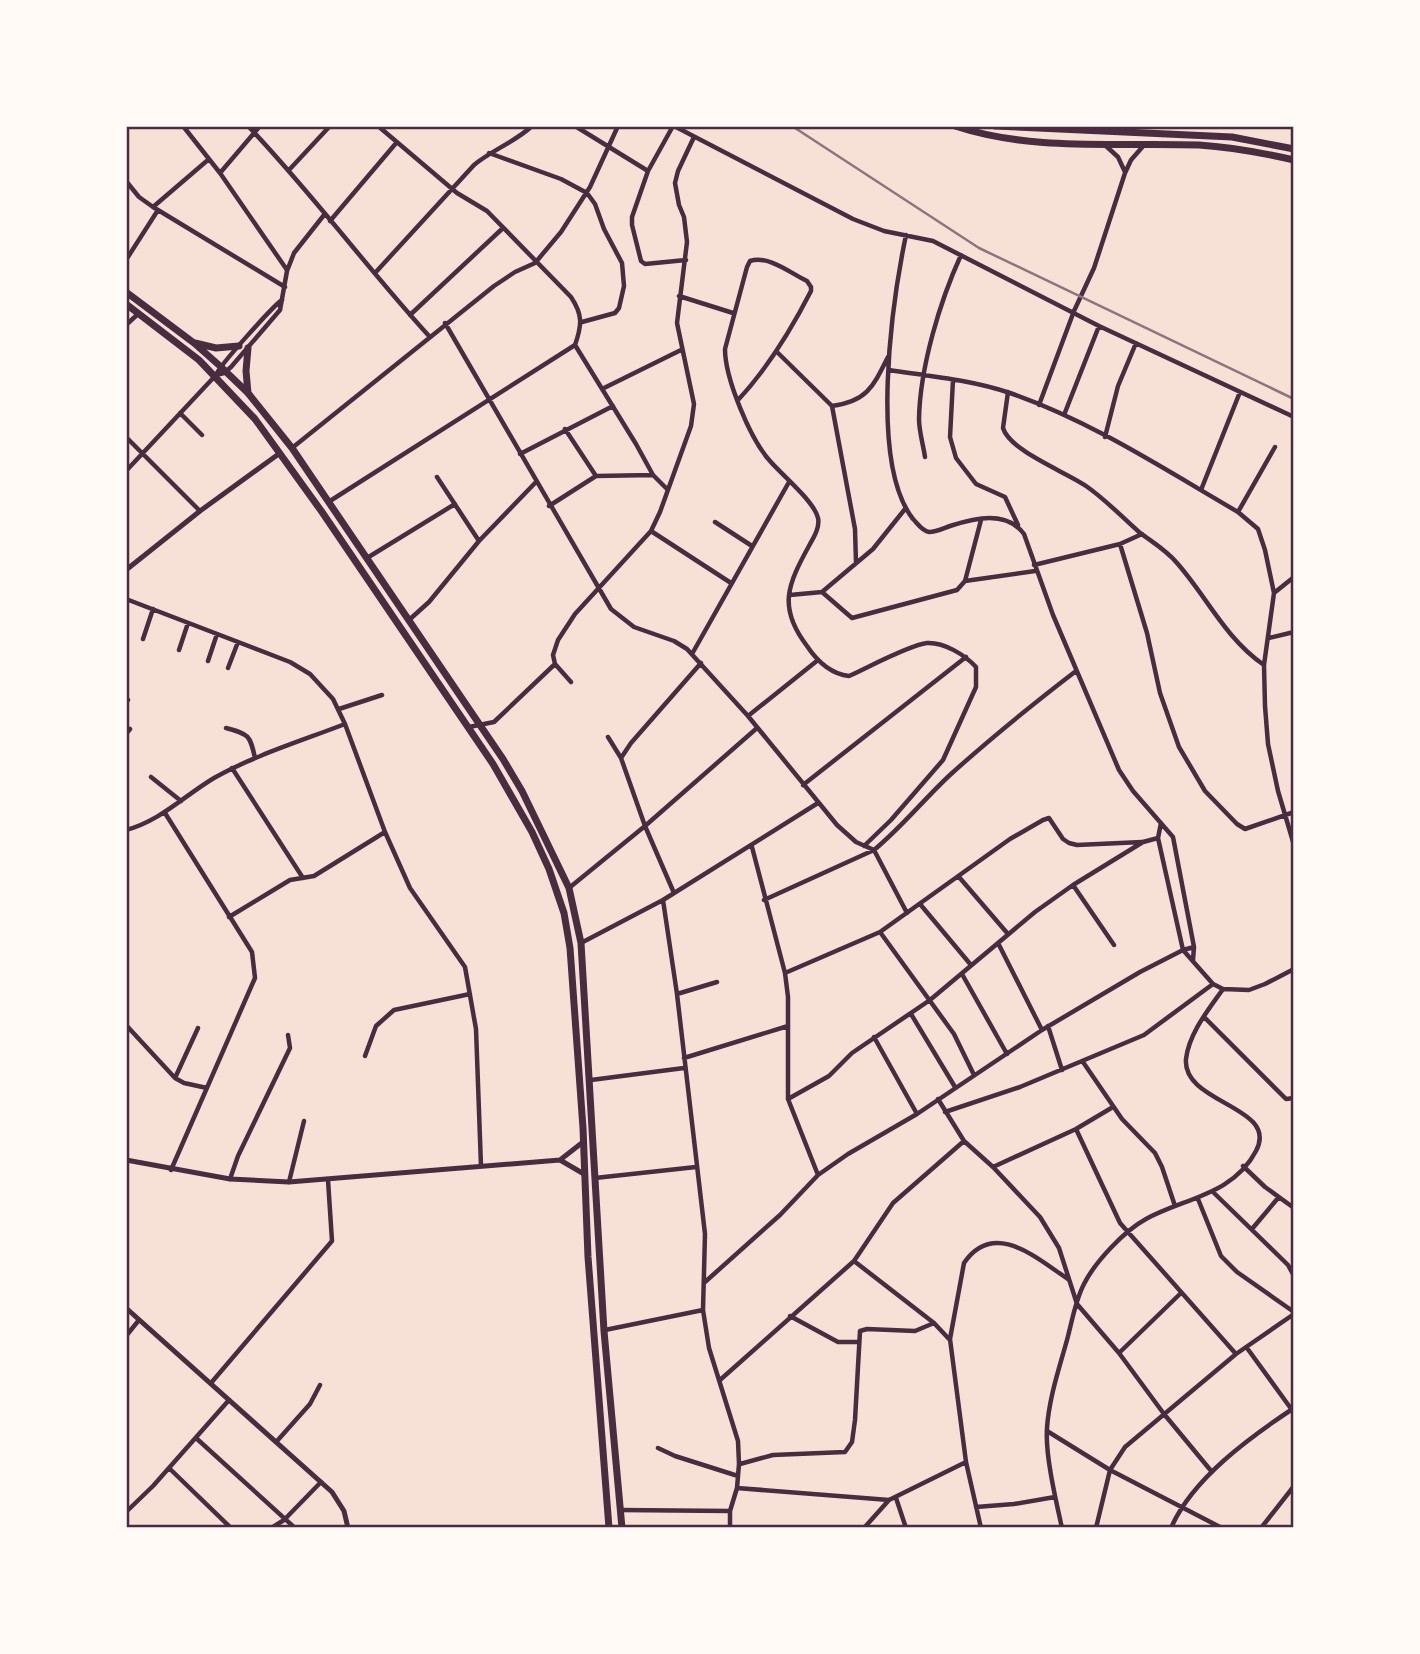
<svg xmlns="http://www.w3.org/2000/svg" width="1420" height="1654" font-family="Arial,sans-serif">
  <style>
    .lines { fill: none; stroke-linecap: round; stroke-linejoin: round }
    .minor { stroke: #4a2c40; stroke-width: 4.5 }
    .tertiary { stroke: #4a2c40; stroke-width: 5 }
    .primary { stroke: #4a2c40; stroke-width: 7 }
    .rail { stroke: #8f747c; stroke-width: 2.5 }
    .neatline { fill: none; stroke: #4a2c40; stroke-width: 2.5 }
  </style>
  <rect width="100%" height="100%" fill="#f7e1d7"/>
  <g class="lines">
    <!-- minor -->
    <path class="minor" d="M 183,126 L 220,173 L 287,270
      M 248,126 C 312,193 367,268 429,336
      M 378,126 L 457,193 L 487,211 L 571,297 C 583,315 582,325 575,345 L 636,444 L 653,475 L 667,489
      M 575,126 L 648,171
      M 673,126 L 648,171 L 632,217 L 632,225 L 641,261 L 645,264 L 686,260
      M 674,126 L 853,219 L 884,231 L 933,241 L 1099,326 L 1294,417
      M 1106,146 L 1118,157 L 1125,172
      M 489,153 L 561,179 L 587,193 L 595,204 L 604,229 L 622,263 L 624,286 L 619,308 L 615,313 L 582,322
      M 289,170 L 330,126
      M 220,173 L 260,126
      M 126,181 L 139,197 L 153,207 L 285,287
      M 153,207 L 209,159
      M 330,221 L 397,142
      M 906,235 C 892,302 869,463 913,519 C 918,524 922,531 929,532 C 936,532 944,528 950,526 C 975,518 1006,510 1024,534 L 1053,615 L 1119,770 L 1133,791 L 1173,837 L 1194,947 L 1193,960
      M 126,260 L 158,210
      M 375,273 L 474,165 C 492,150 515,142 532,126
      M 679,296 L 733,313
      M 410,315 L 503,228
      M 445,323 L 611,609 L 634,627 L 674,641 L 687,649 L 748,716 L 837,825 L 856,842 L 874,850 C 902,827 924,799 951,774 C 991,738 1033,704 1076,671
      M 126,325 L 138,314
      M 776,351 L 832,406 C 867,401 873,387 888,357
      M 889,370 C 929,376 972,380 1010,393 C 1091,421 1164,469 1238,512 L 1258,529 L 1265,550 L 1274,593 L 1264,665 L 1265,706 L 1268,744 L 1278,791 L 1294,845
      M 216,375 L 224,373 L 231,367 L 280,310 L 287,271 L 294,253 L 324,215
      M 953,380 L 950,437 L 956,458 L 976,484 L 1005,497 L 1018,525
      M 602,389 L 681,350
      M 1008,392 L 1003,428 C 1010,451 1066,472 1086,486 C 1105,499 1122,517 1139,532 C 1152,542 1166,550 1177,563 C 1207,597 1225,638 1264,665
      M 738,400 C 768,368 791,330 811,291 L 811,287 L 807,281 C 790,273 769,255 750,261 L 747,267 L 725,349 C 725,378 750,439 770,461 C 782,475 814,501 818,518 C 820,527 814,537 810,544 C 788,584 777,607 807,646 C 817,661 831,674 849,676 C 867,668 909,645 927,643 C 944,642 965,655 976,667 L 976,687 L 943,760 L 891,820 L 864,846
      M 1039,405 L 1074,311 L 1094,268 L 1125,173 L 1131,160 L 1145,144
      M 832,406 L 855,529 L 856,563
      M 180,413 L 202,435
      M 1064,415 L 1099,326
      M 565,429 L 596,476
      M 126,437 L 200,511
      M 1105,437 L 1118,386 L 1136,343
      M 292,448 L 494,286 L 515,272 L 535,263 L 561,232 L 590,187 L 618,126
      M 520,454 L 613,406
      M 925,457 C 923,444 919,431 919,419 C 920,367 940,301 961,255
      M 126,471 L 216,375 C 218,367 274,305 282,300
      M 437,477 L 479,541
      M 1201,490 L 1240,392
      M 330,501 L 575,345
      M 549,506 L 596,476 L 653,475
      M 1238,512 L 1275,447
      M 715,522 L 752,546
      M 651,531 L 731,583
      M 1120,544 L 1147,633 L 1160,693 L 1179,747 L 1205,791 L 1237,824 L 1245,829 L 1294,812
      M 367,558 L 455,504
      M 1034,565 L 1120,544 L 1142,534
      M 965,581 L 1035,571
      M 822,592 L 852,618 L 957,590 L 965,581 L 981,520
      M 1274,593 L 1294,577
      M 790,595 L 822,592 L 873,549 L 905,509
      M 126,599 L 290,662 L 310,674 L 333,699 L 345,724 L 385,832 L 410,888 L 465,967 L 476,1029 L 481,1166
      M 409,620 L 429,602 L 479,541 L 536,482
      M 1269,638 L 1294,632
      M 143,639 L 153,609
      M 179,650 L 188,623
      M 692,654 L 789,482
      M 208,661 L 217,634
      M 228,668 L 238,642
      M 571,682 L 555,664 L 553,655 L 558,640 L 575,614 L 651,531 L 660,512 L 691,426 L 694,404 L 677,323 L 687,242 L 684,217 L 679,205 L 675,183 L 678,171 L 694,137
      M 126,699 L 128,700
      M 339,709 L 382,695
      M 748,716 L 818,660
      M 469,727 L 494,722 L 555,664
      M 226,728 C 249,734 250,735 255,758
      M 126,734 L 130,729
      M 608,737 L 621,758
      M 232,768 L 303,878
      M 151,777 L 181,801
      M 803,785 L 966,657
      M 165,813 L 252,952 L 255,978 L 171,1170
      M 1161,823 L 1158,838 L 1183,950 L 1213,984 L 1223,989 L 1249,990 L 1265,984 L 1294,969
      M 126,830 C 160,821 184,796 214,778 C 255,755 301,741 345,724
      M 752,847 L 785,973 L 788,997 L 788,1099 L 818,1175
      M 959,877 L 1008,934
      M 1073,885 L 1114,945
      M 569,888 L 645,826 L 757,728
      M 674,893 L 645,826 L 621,758 L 631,743 L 701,663
      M 663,900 L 677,994 L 705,1234 L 703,1310 L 709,1348 L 738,1441 L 739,1464 L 737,1488 L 730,1511 L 730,1528
      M 764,900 L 874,850 L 907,913
      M 920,904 L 971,965
      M 229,917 L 290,880 L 314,876 L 385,832
      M 880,932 L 954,1034 L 974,1075
      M 581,943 L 663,900 L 818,803
      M 998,943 L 1042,1030
      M 785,973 L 880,932 L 1010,839 L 1043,820 L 1049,818 L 1063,839 L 1069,843 L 1077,845 L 1142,842
      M 962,974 L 1007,1054
      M 677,994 L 717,982
      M 911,1014 L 955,1087
      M 1204,1017 L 1286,1099 L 1294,1098
      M 126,1025 L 175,1078 L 184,1083 L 207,1088
      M 1048,1026 L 1062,1070
      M 874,1037 L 917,1114
      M 365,1056 L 376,1026 L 394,1010 L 470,994
      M 684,1058 L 788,1026
      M 1083,1062 L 1122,1119 L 1155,1153 L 1162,1167 L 1175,1206
      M 175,1078 L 198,1028
      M 591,1080 L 684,1068
      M 788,1099 L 829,1076 L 852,1053 L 930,1000 L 1035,912 L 1073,885 L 1143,842 L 1158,838
      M 938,1099 L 964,1141 L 993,1167 L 1040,1217 L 1059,1248 L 1077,1304 L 1119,1353 L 1164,1414 L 1212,1472
      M 945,1112 L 1020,1087 L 1144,1035 L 1213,984
      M 1076,1129 L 1120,1223 L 1236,1354
      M 1243,1166 L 1265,1187 L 1294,1208
      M 993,1167 L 1076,1129 L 1113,1107
      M 595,1178 L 696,1167
      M 230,1179 L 238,1156 L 290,1048 L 288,1035
      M 289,1182 L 304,1121
      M 1213,1192 L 1288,1265 L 1294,1276
      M 1198,1199 L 1221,1256 L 1237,1272 L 1294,1312
      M 1252,1229 L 1278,1198
      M 854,1261 L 934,1323 L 949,1339
      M 705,1282 L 780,1215 L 818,1175 L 848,1154 L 917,1114 L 1042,1030 L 1140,972 L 1183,950 L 1194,947
      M 790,1316 L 838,1342 L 858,1342
      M 605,1330 L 703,1310
      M 126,1336 L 139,1320
      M 1247,1348 L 1292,1410
      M 1119,1353 L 1181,1293
      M 720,1380 L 854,1261 L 893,1203 L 964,1141
      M 211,1383 L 332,1241 L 328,1180
      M 1047,1431 L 1110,1470 L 1222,1528
      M 196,1438 L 295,1528
      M 277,1441 L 310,1404 L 320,1385
      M 658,1448 L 675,1456 L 738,1476
      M 740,1464 L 773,1455 L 845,1452 L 852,1442 L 855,1420 L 860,1331 L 867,1329 L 915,1331 L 934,1323
      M 169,1468 L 231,1528
      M 737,1488 L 889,1500 L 966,1462
      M 896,1498 L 906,1528
      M 976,1507 L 1014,1504 L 1055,1497
      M 620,1510 L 730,1511
      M 126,1512 L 153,1486 L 229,1400
      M 273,1527 L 284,1520 L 321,1482
      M 864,1528 L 889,1500
      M 981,1528 L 966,1462 L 950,1339 L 964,1263 C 994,1219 1036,1258 1068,1279
      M 1062,1528 C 1056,1501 1045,1455 1047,1428 C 1049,1398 1059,1369 1067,1340 C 1072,1322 1075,1301 1084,1284 C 1095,1262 1124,1231 1146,1219 C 1184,1198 1233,1195 1256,1151 C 1280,1106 1182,1104 1186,1059 C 1189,1033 1209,1009 1223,989
      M 1096,1528 L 1110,1470 L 1125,1447 L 1236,1354 L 1294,1314
      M 1171,1528 C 1192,1479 1250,1437 1294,1408
      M 1261,1528 L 1294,1486"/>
    <!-- tertiary -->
    <path class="tertiary" d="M 126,570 L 200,511 L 280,453
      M 126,1160 L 230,1179 L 289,1182 L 560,1160 L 583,1142
      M 560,1160 L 584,1174
      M 126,1308 L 332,1492 L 344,1511 L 348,1528"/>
    <!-- primary -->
    <path class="primary" d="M 955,126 C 1034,152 1117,142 1199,145 C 1231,147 1263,153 1294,160
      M 995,126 L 1232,137 L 1294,149
      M 126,292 L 194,343 L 220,366 L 248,393 L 292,448 L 503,759 L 522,791 L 569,888 L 581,943 L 604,1331 L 622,1528
      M 126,304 L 199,360 L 255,419 L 322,512 L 493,764 L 532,832 L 549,869 L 564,913 L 570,948 L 583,1128 L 588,1257 L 609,1528
      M 195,343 L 216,348 L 239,346
      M 248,393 L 246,371 L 248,348"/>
    <!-- rail -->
    <path class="rail" d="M 792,126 L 979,248 L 1294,399"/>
  </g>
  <!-- border -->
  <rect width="1420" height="1654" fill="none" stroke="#fffaf5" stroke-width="256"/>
  <rect x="128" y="128" width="1164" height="1398" class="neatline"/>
</svg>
